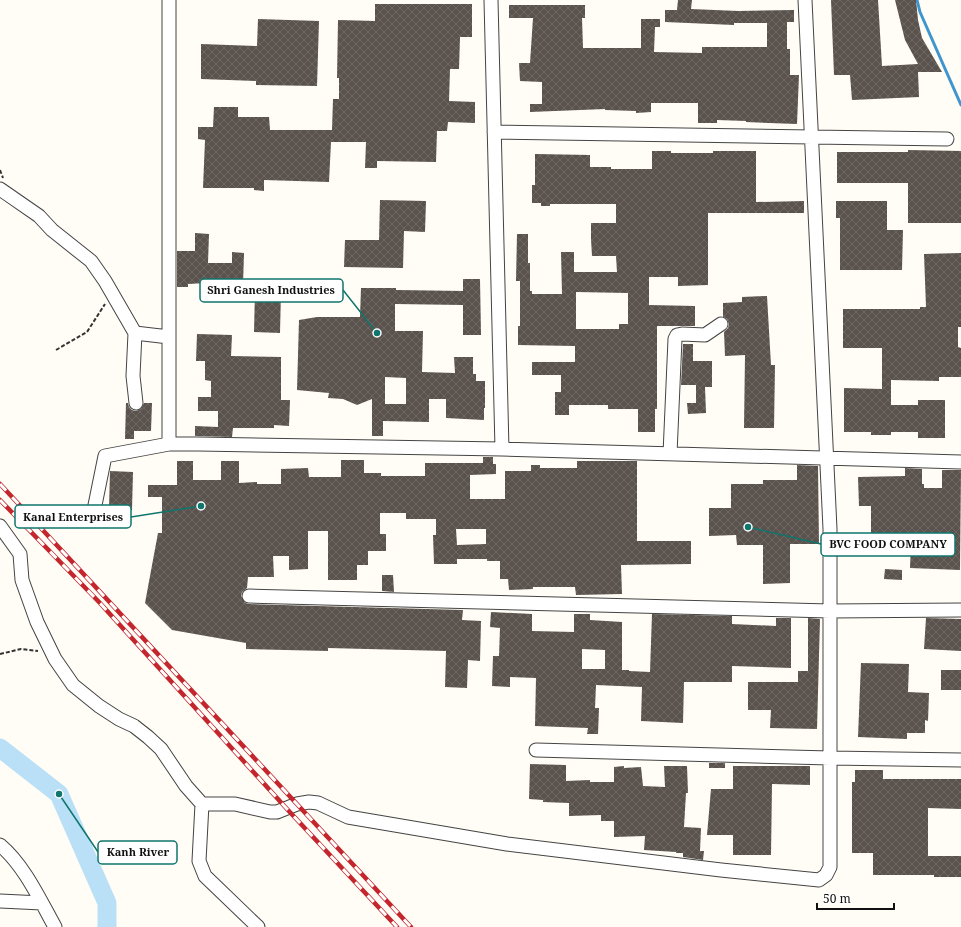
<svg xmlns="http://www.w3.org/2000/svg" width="961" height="927" font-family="'Noto Serif',serif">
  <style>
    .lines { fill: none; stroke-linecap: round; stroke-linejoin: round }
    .stream { stroke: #3f96cf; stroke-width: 3 }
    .river { stroke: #b9e0f7; stroke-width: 19 }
    .building { fill: url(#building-cross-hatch); fill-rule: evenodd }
    .minor-casing { stroke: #444; stroke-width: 15 }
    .path { stroke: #333; stroke-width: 2; stroke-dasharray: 4 2; stroke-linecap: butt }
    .minor { stroke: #fff; stroke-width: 13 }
    .rail-casing { stroke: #c4262e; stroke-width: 4.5 }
    .rail { stroke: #fff; stroke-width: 3; stroke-dasharray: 9; stroke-linecap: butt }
    .leader { fill: none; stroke: #0f766e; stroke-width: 1.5 }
    .callout-dot { fill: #0f766e; stroke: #fff; stroke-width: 1.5 }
    .callout { fill: #fff; stroke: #0f766e; stroke-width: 1.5 }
    .callout-label { font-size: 11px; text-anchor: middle; font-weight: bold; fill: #111 }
  </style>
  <defs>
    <pattern id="building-cross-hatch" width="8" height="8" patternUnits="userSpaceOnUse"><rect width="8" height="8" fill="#5a524d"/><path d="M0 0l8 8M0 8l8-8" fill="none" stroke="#6d6662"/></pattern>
  </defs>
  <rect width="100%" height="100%" fill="#fffdf5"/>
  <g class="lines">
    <!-- stream -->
    <path class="stream" d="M 917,0 L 920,12 L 961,105"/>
    <!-- river -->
    <path class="river" d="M 0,748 L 59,794 L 107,903 L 107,927"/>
  </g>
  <!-- building -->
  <path class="building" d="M 678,0 L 692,0 L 691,9 L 738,11 L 794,10 L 794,22 L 787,22 L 787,49 L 790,49 L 790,75 L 799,75 L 797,124 L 746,122 L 746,121 L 717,120 L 717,123 L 698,123 L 698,103 L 651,103 L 651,112 L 636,113 L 636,111 L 605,110 L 605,109 L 530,112 L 530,104 L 542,104 L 542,82 L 520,81 L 519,63 L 530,63 L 533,18 L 509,18 L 509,5 L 585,5 L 585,18 L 582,18 L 583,48 L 641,48 L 641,19 L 660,19 L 660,27 L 655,27 L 654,52 L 702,53 L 702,47 L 767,47 L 767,23 L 734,23 L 734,25 L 665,22 L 665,10 L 677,10 Z
    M 831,0 L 878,0 L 882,66 L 918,64 L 905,40 L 895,0 L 916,0 L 918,20 L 922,38 L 942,72 L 918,72 L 919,97 L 852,100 L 850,75 L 834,75 Z
    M 375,4 L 472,4 L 472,37 L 460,37 L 459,69 L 450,69 L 449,101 L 475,102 L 475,123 L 448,122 L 447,131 L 437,131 L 436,162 L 377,161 L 377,168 L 365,168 L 366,142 L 331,142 L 329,182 L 264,180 L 264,191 L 254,190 L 254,188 L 203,188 L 205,140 L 198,139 L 198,127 L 213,127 L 214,107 L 238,107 L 238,117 L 269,117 L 270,130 L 332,130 L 333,99 L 339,99 L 339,78 L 337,78 L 338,20 L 375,21 Z
    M 258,19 L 319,21 L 317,86 L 256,85 L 256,81 L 201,79 L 201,44 L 257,46 Z
    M 908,150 L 961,151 L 961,223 L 908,223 L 908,183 L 837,183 L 837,152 L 908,152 Z
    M 652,151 L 671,151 L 671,153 L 713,153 L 713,151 L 756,151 L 756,202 L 804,201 L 804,213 L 708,213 L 708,285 L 678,286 L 678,277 L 649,277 L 649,305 L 695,306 L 695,326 L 657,326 L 657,409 L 655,409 L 655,432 L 638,432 L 638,409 L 608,409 L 608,405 L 569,405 L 569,415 L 555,415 L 555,392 L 561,392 L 561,375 L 532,375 L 532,362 L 575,362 L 575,346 L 518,345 L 518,326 L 520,326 L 520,281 L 516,281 L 517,234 L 528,234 L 528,263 L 530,263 L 530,291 L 532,291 L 532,294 L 562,294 L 561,252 L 574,252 L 574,272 L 617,272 L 616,256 L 592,256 L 591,239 L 591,223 L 616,223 L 616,204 L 550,204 L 550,206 L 541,206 L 541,203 L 532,203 L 532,185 L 535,185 L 535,154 L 590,155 L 590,167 L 611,167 L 611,169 L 652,169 ZM 576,292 L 628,293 L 628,324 L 619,324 L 619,329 L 576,329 Z
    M 380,200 L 426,201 L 425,232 L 404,231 L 403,268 L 344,267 L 345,240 L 379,240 Z
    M 836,201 L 887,201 L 887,230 L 903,230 L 902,270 L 840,270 L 840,218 L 836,218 Z
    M 195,233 L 209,234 L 208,263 L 232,263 L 232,252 L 244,253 L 243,285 L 206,283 L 188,284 L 188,287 L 177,287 L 177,251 L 195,251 Z
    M 961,253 L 961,327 L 958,327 L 958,347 L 961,348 L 961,377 L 939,377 L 939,381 L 891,380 L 891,405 L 918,405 L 918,400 L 945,400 L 945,438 L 918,438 L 918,432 L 891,432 L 891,435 L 871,435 L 871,432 L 844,432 L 844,388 L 882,389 L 882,348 L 843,348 L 843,309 L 920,309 L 920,307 L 926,307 L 924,254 Z
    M 463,279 L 480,279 L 481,335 L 463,335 L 463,305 L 395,304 L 395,331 L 423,331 L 422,372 L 455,373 L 454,357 L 473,357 L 473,374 L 476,374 L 476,381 L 485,381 L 485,408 L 484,408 L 484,420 L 446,418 L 446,399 L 429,399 L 429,422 L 383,421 L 383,436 L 372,436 L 372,399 L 357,405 L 343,399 L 328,398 L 329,393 L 297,390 L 299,320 L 317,317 L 360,317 L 361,288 L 396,288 L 396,290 L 463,291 ZM 385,377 L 406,378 L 406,404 L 385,404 Z
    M 255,290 L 281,291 L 280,333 L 254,332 Z
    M 767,296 L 771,365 L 775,365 L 774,428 L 744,428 L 745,355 L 725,356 L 724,332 L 728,328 L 729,324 L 727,319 L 723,317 L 723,303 L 742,302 L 742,297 Z
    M 197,334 L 232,335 L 231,356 L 281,357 L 281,400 L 290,400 L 289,426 L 274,425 L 274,428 L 233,428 L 232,437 L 195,436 L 195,426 L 218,427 L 218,411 L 198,411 L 198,397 L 211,397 L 211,381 L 205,380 L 205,361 L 196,361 Z
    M 683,344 L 693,344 L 693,361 L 712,361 L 712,387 L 705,387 L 706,413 L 688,414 L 687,403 L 696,403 L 696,385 L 681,385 Z
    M 126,403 L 128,403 L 129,407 L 132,410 L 136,411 L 141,409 L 144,403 L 152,403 L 151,431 L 134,431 L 134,439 L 125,439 Z
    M 483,457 L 493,457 L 493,464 L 496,464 L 496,474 L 470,475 L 470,499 L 505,499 L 505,471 L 531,471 L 531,465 L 540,465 L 540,468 L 577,468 L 577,461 L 637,461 L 637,541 L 691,541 L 691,564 L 621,565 L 622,594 L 576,595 L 575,587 L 533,587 L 533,589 L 509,590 L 508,579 L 500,579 L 500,561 L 487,561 L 487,559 L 457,559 L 457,564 L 434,564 L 433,535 L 436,535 L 436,519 L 406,519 L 406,513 L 380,513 L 380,534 L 386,534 L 386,551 L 368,551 L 368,565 L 357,565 L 357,580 L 328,580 L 328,531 L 308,531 L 308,569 L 289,570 L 289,556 L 273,556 L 274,577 L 248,577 L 247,588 L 242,592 L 241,596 L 245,603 L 249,604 L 463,610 L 462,620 L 481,621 L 480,661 L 468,660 L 467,688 L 445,687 L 446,651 L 328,648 L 328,651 L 246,649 L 246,643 L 172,630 L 145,603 L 158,533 L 162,533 L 162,497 L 148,497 L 148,485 L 177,485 L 177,461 L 193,461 L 193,480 L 221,480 L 221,461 L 239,461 L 239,483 L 257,482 L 257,484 L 281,484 L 281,469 L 308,468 L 309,477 L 341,477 L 341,460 L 364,460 L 364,473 L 381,473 L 381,476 L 425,476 L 425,463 L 483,463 ZM 456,529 L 486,529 L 486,544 L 457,545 Z
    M 797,465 L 818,466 L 819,544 L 790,544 L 790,583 L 763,584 L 763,545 L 737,545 L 736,535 L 709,536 L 709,508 L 731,508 L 731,484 L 763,484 L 763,480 L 797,480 Z
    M 905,468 L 922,469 L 922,484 L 924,484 L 924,488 L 942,488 L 942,470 L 961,470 L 960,570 L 910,568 L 911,543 L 905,543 L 904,535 L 871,535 L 871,506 L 859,506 L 858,477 L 905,476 Z
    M 110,471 L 133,472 L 132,510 L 109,509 Z
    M 885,569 L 902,570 L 902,580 L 884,579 Z
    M 382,575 L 393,575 L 394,592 L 382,591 Z
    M 491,612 L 532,614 L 532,631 L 574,632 L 574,614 L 590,614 L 590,620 L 622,622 L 622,670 L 629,670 L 629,671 L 650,672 L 652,614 L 732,616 L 732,624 L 776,626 L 776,618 L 791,618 L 791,668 L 732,666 L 732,682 L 684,682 L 683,723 L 641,721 L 642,687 L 596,685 L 595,708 L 599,708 L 598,734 L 587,734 L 588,728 L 535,726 L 536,678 L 510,677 L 510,687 L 492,686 L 493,656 L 499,656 L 500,628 L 490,627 ZM 582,649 L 605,650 L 605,669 L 582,669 Z
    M 808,618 L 820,619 L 817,729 L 770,728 L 771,710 L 748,710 L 748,682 L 798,682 L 798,671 L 808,671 Z
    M 926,618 L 961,619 L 961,651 L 924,649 Z
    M 861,663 L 909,664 L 908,692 L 929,693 L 928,721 L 925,720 L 925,733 L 907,733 L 907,739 L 858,737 Z
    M 941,670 L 961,670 L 961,690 L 941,690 Z
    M 709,763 L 725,763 L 725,768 L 709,768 Z
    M 530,764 L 566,765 L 566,781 L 590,780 L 590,782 L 614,782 L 614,767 L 624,766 L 624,768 L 641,767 L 643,786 L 665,787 L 664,766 L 687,766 L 688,793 L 686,793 L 684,827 L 701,828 L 700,851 L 704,851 L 703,860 L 683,857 L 683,853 L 676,853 L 676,852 L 644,850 L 645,836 L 614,837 L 614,821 L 601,821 L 601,815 L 569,816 L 569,803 L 543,802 L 543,800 L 529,799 Z
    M 733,766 L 810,766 L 810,785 L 772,784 L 771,855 L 733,855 L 733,835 L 707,835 L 711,789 L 733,789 Z
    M 855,770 L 883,770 L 883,779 L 961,779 L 961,809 L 928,808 L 928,856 L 961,856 L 961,877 L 934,877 L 934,875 L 873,875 L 873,853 L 852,853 L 852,782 L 855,782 Z"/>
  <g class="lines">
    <defs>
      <path id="minor" d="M 169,0 L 169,444
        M 491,0 L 502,449
        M 494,132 L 947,139
        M 0,189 L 39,216 L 52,230 L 91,261 L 105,281 L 135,333
        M 136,403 L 133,376 L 135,333 L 169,337
        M 670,454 L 675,339 L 677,335 L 682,334 L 705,335 L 721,324
        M 94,510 L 105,456 L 169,444 L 198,444 L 502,449 L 961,462
        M 0,526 L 20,554 L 22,580 L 37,622 L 55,659 L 73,685 L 99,706 L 119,719 L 134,726 L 148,737 L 161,749 L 186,786 L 202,804 L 235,804 L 270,812 L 277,812 L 297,804 L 309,802 L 318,803 L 348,817 L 507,844 L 721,870 L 819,880 L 826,875 L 830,867 L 830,529 L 805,0
        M 249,596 L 830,611 L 961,610
        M 536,750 L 830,758 L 961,760
        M 202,804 L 199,861 L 205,876 L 258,927
        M 0,845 C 24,865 40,900 55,927
        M 0,901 L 42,903"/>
    </defs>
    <!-- minor casing -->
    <use href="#minor" class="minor-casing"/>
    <!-- path -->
    <path class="path" d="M 0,170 L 3,178
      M 56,350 L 87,332 L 105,304
      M 0,654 L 21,649 L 38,651"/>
    <!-- minor -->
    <use href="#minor" class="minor"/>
    <defs>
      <path id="rail" d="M 0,484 L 411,927
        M 0,500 L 99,602 L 287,809 L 397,927"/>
    </defs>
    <!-- rail casing -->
    <use href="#rail" class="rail-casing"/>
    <!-- rail -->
    <use href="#rail" class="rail"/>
  </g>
  <!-- callouts -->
  <path class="leader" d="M377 333L343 290M201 506L131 517M748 527L821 544M59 794L98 852"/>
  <g class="callout-dot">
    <circle cx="377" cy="333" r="4"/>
    <circle cx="201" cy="506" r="4"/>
    <circle cx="748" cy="527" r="4"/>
    <circle cx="59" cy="794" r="4"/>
  </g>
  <g class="callout">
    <rect x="200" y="279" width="143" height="23" rx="4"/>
    <rect x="15" y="505" width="116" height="23" rx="4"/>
    <rect x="821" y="533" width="134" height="23" rx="4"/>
    <rect x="98" y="841" width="79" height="23" rx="4"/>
  </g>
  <g class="callout-label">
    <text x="271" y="294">Shri Ganesh Industries</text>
    <text x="73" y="521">Kanal Enterprises</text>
    <text x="888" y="548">BVC FOOD COMPANY</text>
    <text x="138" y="856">Kanh River</text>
  </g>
  <!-- scale -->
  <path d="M817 903v6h77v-6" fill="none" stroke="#111111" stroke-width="2"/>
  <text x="823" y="903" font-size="12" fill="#111111" stroke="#ffffff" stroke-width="3" paint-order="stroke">50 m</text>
</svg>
